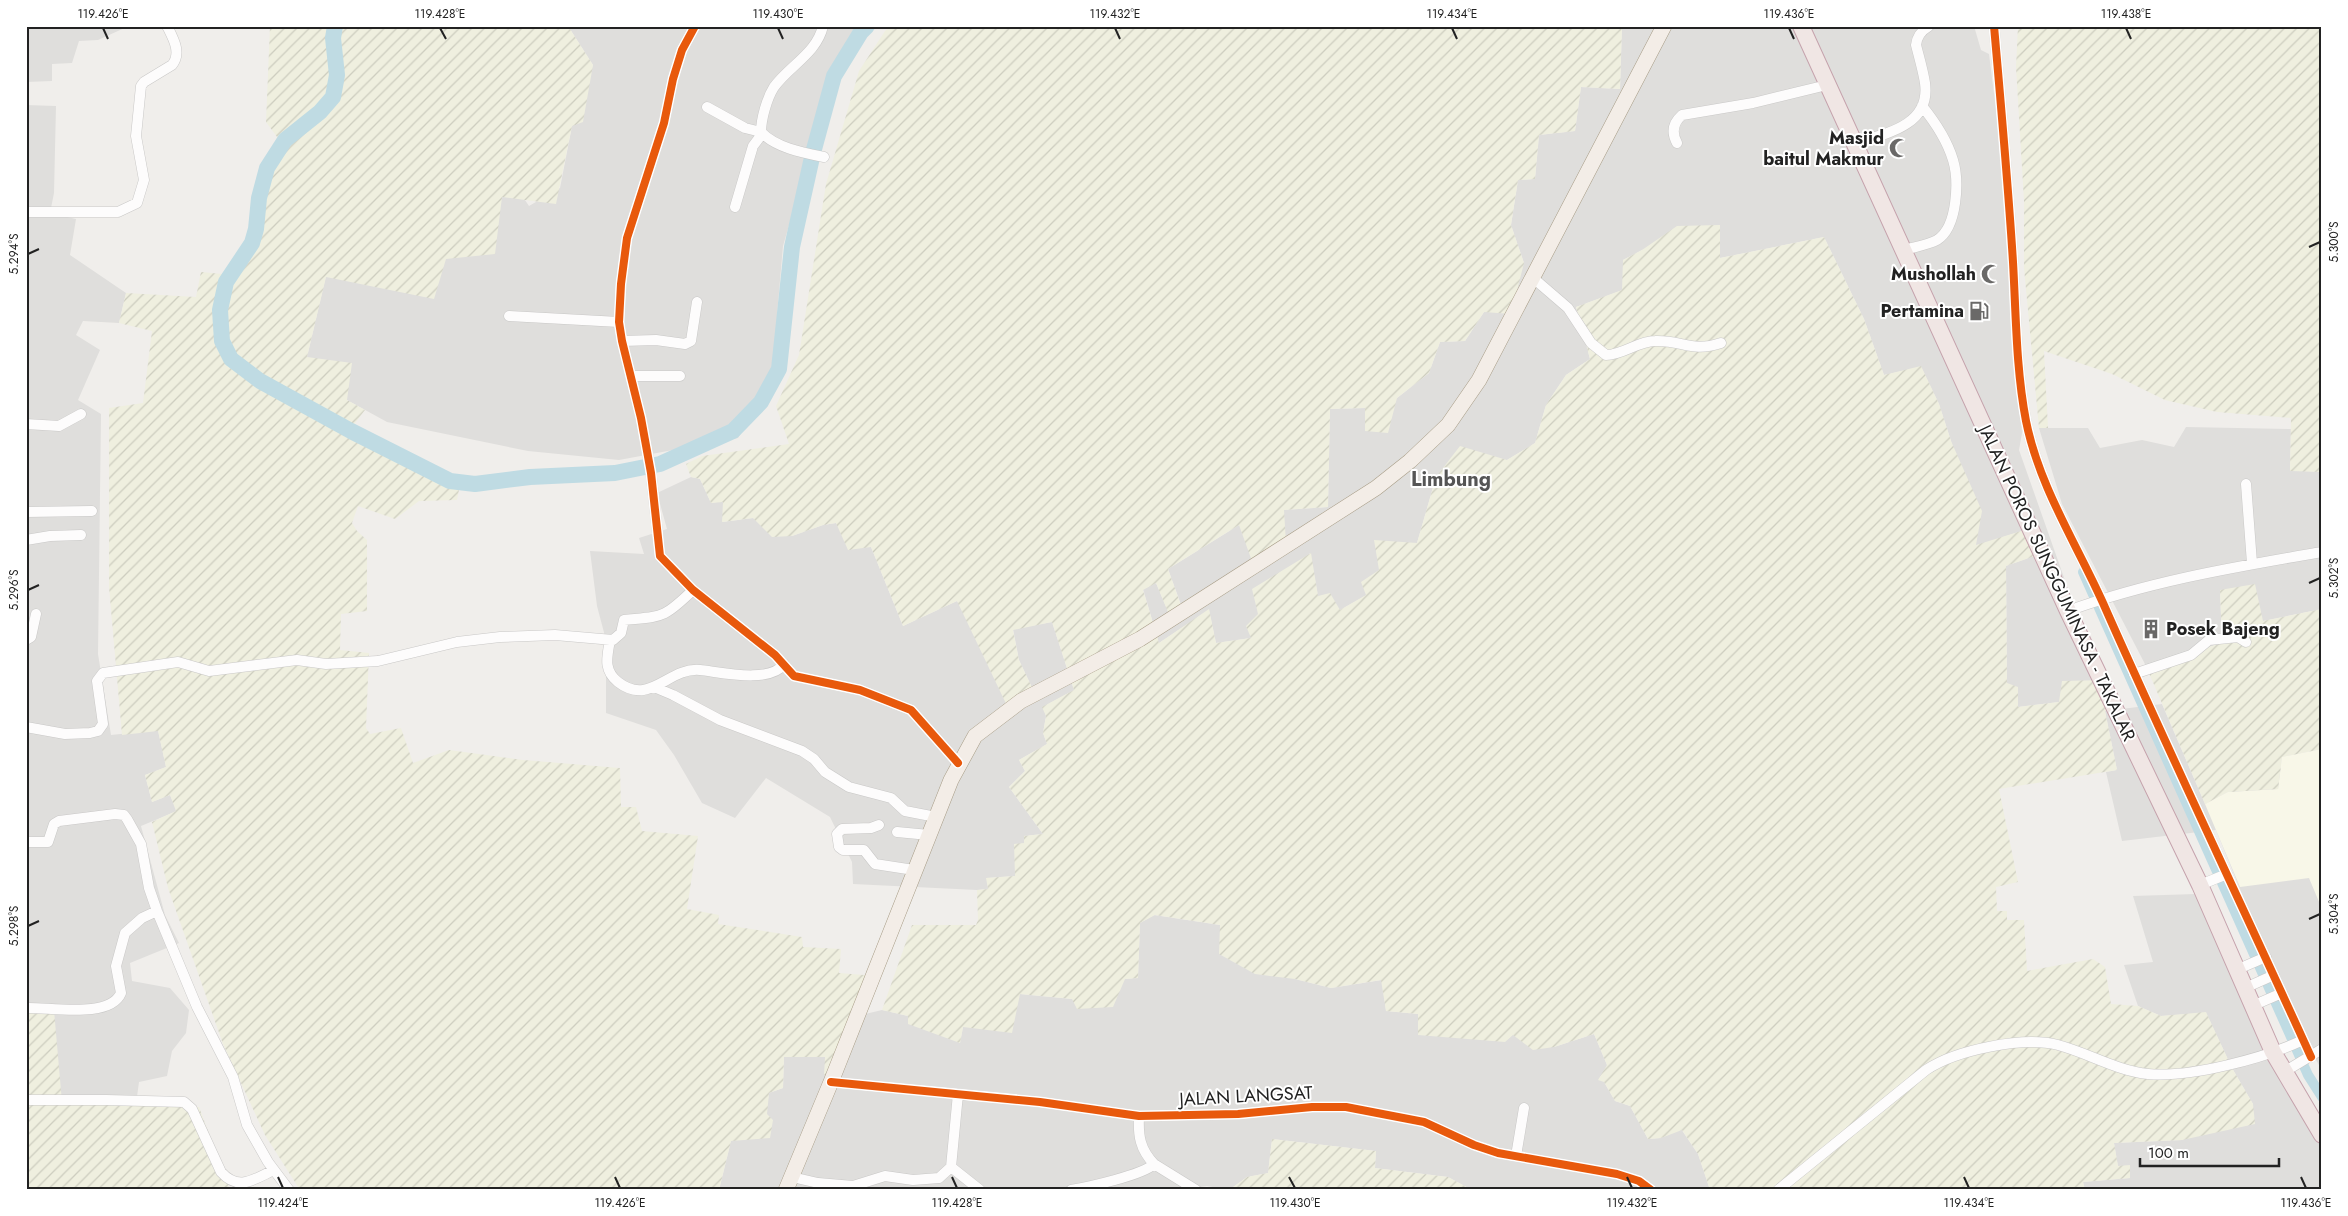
<svg xmlns="http://www.w3.org/2000/svg" width="2348" height="1216" font-family="Jost,sans-serif">
  <style>
    .residential { fill: #dfdedc }
    .education { fill: #f8f7e8 }
    .farmland { fill: url(#farmland-furrows) }
    .lines { fill: none; stroke-linecap: round; stroke-linejoin: round }
    .canal { stroke: #bfdbe3; stroke-width: 10 }
    .river { stroke: #bfdbe3; stroke-width: 16 }
    .minor-casing { stroke: #c9c8c7; stroke-width: 11 }
    .primary-casing { stroke: #a79c86; stroke-width: 16 }
    .trunk-casing { stroke: #c5a2ac; stroke-width: 18 }
    .minor { stroke: #fdfcfc; stroke-width: 10 }
    .primary { stroke: #f3ede7; stroke-width: 15 }
    .trunk { stroke: #f0e6e4; stroke-width: 16 }
    .cycleway-casing { stroke: #fff; stroke-width: 11 }
    .cycleway { stroke: #e8590c; stroke-width: 8 }
    .ticks { fill: none; stroke: #222; stroke-width: 2 }
    .labels { text-anchor: middle; stroke-width: 4; stroke-linejoin: round; paint-order: stroke }
    .poi-label { font-size: 18px; font-weight: bold; fill: #222; stroke: #fff; text-anchor: end }
    .street-label { font-size: 18px; fill: #222; stroke: #fff }
    .quarter-label { font-size: 20px; font-weight: bold; fill: #555; stroke: #fff }
    .neatline { fill: none; stroke: #222; stroke-width: 2 }
    .ticks-label { font-size: 12px; text-anchor: middle; fill: #222 }
  </style>
  <defs>
    <pattern id="farmland-furrows" width="10" height="10" patternUnits="userSpaceOnUse" patternTransform="scale(1.25)"><rect width="10" height="10" fill="#efefdf"/><path d="M-1 1l2-2M0 10L10 0M9 11l2-2" fill="none" stroke="#cdcdbf"/></pattern>
  </defs>
  <rect width="100%" height="100%" fill="#f0eeeb"/>
  <!-- residential -->
  <path class="residential" d="M 26,26 L 129,26 L 98,40 L 79,41 L 72,63 L 52,64 L 52,81 L 26,82 Z
    M 568,26 L 858,26 L 828,90 L 783,246 L 777,315 L 776,368 L 754,412 L 738,438 L 619,460 L 528,451 L 387,422 L 347,400 L 307,357 L 326,276 L 499,162 L 529,206 L 560,188 L 572,126 L 593,65 Z
    M 1622,26 L 1974,26 L 1981,50 L 1989,54 L 2001,149 L 2022,433 L 2019,450 L 2086,640 L 2105,680 L 2059,702 L 2018,707 L 2007,683 L 2006,566 L 2048,551 L 2031,528 L 1976,546 L 1951,441 L 1939,404 L 1921,367 L 1884,375 L 1864,319 L 1824,237 L 1720,258 L 1720,225 L 1642,250 L 1623,260 L 1623,290 L 1576,307 L 1590,359 L 1566,375 L 1546,405 L 1535,443 L 1507,460 L 1436,477 L 1417,543 L 1379,570 L 1367,595 L 1340,610 L 1318,596 L 1310,553 L 1258,615 L 1251,638 L 1216,643 L 1209,610 L 1159,643 L 1143,589 L 1156,583 L 1170,616 L 1183,610 L 1168,569 L 1239,525 L 1283,510 L 1328,507 L 1330,409 L 1365,408 L 1397,398 L 1429,373 L 1440,342 L 1465,341 L 1484,312 L 1524,263 L 1511,225 L 1518,180 L 1535,179 L 1539,135 L 1575,131 L 1581,87 L 1620,89 Z
    M 26,105 L 56,106 L 54,193 L 50,213 L 76,219 L 70,255 L 126,293 L 119,323 L 83,321 L 76,335 L 100,350 L 78,400 L 101,414 L 98,654 L 111,735 L 158,730 L 166,767 L 145,775 L 152,802 L 170,795 L 177,811 L 141,826 L 165,915 L 179,943 L 130,963 L 132,981 L 170,988 L 189,1010 L 186,1033 L 172,1051 L 167,1076 L 139,1082 L 136,1104 L 62,1102 L 26,1010 Z
    M 2186,427 L 2291,429 L 2290,470 L 2322,472 L 2322,609 L 2263,621 L 2220,590 L 2222,643 L 2146,666 L 2062,504 L 2039,428 L 2088,428 L 2100,448 L 2142,440 L 2174,447 Z
    M 691,477 L 700,479 L 711,503 L 723,501 L 723,522 L 753,518 L 792,536 L 823,525 L 836,523 L 871,547 L 903,626 L 957,601 L 1036,696 L 1019,660 L 1013,629 L 1052,622 L 1074,690 L 1043,707 L 1046,716 L 1043,733 L 1047,744 L 1019,760 L 1025,771 L 1009,787 L 1043,834 L 1024,836 L 1025,843 L 1015,876 L 987,878 L 988,889 L 977,890 L 853,884 L 852,862 L 830,817 L 766,778 L 735,818 L 702,803 L 674,755 L 656,730 L 606,713 L 606,640 L 597,606 L 590,551 L 644,554 L 639,538 L 667,529 L 657,493 Z
    M 2162,704 L 2205,804 L 2322,749 L 2322,1070 L 2296,1027 L 2216,830 L 2122,841 L 2106,772 L 2117,770 L 2105,711 Z
    M 2196,894 L 2322,1136 L 2322,1190 L 2085,1190 L 2083,1182 L 2130,1178 L 2118,1167 L 2114,1143 L 2182,1140 L 2253,1104 L 2232,1068 L 2206,1013 L 2161,1016 L 2138,1006 L 2124,965 L 2153,962 L 2133,896 Z
    M 1154,915 L 1220,925 L 1295,979 L 1331,988 L 1382,980 L 1386,1011 L 1418,1014 L 1418,1035 L 1513,1035 L 1554,1047 L 1594,1034 L 1607,1065 L 1604,1082 L 1615,1101 L 1630,1106 L 1648,1139 L 1661,1138 L 1681,1129 L 1698,1154 L 1710,1190 L 1472,1190 L 1448,1177 L 1375,1168 L 1376,1151 L 1272,1139 L 1268,1173 L 1247,1177 L 1229,1190 L 1207,1186 L 1179,1190 L 719,1190 L 731,1141 L 766,1114 L 769,1093 L 783,1088 L 784,1057 L 825,1057 L 861,1015 L 882,1010 L 908,1016 L 960,1043 L 963,1027 L 1020,994 L 1072,999 L 1125,979 L 1138,978 L 1140,923 Z"/>
  <!-- education -->
  <path class="education" d="M 2322,749 L 2322,909 L 2309,878 L 2240,887 L 2205,804 L 2228,792 L 2278,789 L 2282,757 Z"/>
  <!-- farmland -->
  <path class="farmland" d="M 270,26 L 568,26 L 593,65 L 583,122 L 572,126 L 556,204 L 502,197 L 495,254 L 446,259 L 434,299 L 326,277 L 307,357 L 352,363 L 347,400 L 365,410 L 346,435 L 403,455 L 459,490 L 457,500 L 419,501 L 395,519 L 358,506 L 352,523 L 357,531 L 367,540 L 367,611 L 341,614 L 340,650 L 369,653 L 366,728 L 370,734 L 401,728 L 413,763 L 449,750 L 523,760 L 620,768 L 621,807 L 636,807 L 642,831 L 698,836 L 687,909 L 719,915 L 718,924 L 802,937 L 803,947 L 841,949 L 839,973 L 877,976 L 836,1079 L 824,1075 L 825,1057 L 784,1057 L 783,1088 L 769,1093 L 767,1114 L 773,1120 L 770,1138 L 731,1141 L 719,1190 L 349,1190 L 348,1188 L 300,1190 L 265,1135 L 223,1044 L 168,888 L 152,822 L 176,811 L 170,795 L 152,802 L 145,775 L 166,767 L 158,731 L 122,735 L 109,587 L 109,408 L 143,403 L 152,331 L 119,323 L 126,293 L 196,297 L 201,272 L 233,275 L 260,242 L 264,192 L 283,145 L 266,122 Z
    M 891,26 L 1622,26 L 1620,89 L 1581,87 L 1575,131 L 1539,135 L 1535,179 L 1518,180 L 1511,225 L 1524,263 L 1511,314 L 1484,312 L 1465,341 L 1440,342 L 1429,373 L 1397,398 L 1388,433 L 1365,431 L 1365,408 L 1330,409 L 1328,507 L 1284,510 L 1286,543 L 1253,564 L 1239,525 L 1168,569 L 1183,611 L 1170,617 L 1156,583 L 1143,590 L 1159,643 L 1209,609 L 1216,643 L 1251,638 L 1246,626 L 1258,614 L 1252,589 L 1311,553 L 1318,596 L 1330,593 L 1340,610 L 1366,595 L 1361,582 L 1379,570 L 1374,540 L 1417,543 L 1436,477 L 1460,446 L 1507,460 L 1535,443 L 1546,405 L 1566,375 L 1590,359 L 1576,307 L 1622,290 L 1623,260 L 1642,250 L 1677,226 L 1720,225 L 1720,258 L 1824,237 L 1864,319 L 1884,375 L 1921,366 L 1939,404 L 1951,441 L 1982,511 L 1976,545 L 2031,528 L 2049,551 L 2006,566 L 2007,683 L 2018,687 L 2018,707 L 2059,702 L 2062,681 L 2105,680 L 2118,708 L 2105,711 L 2117,770 L 1999,789 L 2018,882 L 1996,887 L 1997,911 L 2007,911 L 2007,920 L 2024,920 L 2027,971 L 2093,959 L 2105,967 L 2111,1004 L 2138,1006 L 2161,1016 L 2206,1012 L 2232,1068 L 2253,1104 L 2255,1124 L 2182,1140 L 2114,1143 L 2118,1166 L 2130,1165 L 2130,1178 L 2083,1182 L 2085,1190 L 1710,1190 L 1698,1154 L 1682,1130 L 1661,1138 L 1648,1139 L 1630,1106 L 1615,1101 L 1604,1082 L 1598,1080 L 1607,1065 L 1594,1034 L 1554,1047 L 1533,1050 L 1513,1035 L 1505,1042 L 1418,1035 L 1418,1014 L 1386,1011 L 1381,980 L 1331,988 L 1295,979 L 1255,974 L 1219,954 L 1220,925 L 1155,915 L 1140,923 L 1138,978 L 1125,979 L 1113,1007 L 1077,1009 L 1072,999 L 1020,994 L 1012,1033 L 963,1027 L 960,1043 L 908,1024 L 908,1016 L 882,1010 L 912,925 L 976,925 L 978,920 L 977,890 L 988,889 L 986,878 L 1015,876 L 1014,844 L 1024,843 L 1024,836 L 1043,834 L 1009,787 L 1025,771 L 1019,760 L 1047,744 L 1043,733 L 1046,716 L 1042,707 L 1074,690 L 1052,622 L 1013,630 L 1019,660 L 1036,696 L 1010,712 L 957,601 L 903,626 L 871,547 L 848,550 L 836,523 L 823,525 L 792,536 L 772,537 L 753,518 L 722,522 L 723,502 L 711,503 L 700,479 L 691,477 L 686,464 L 702,456 L 789,444 L 776,406 L 799,355 L 826,184 L 859,71 L 885,31 Z
    M 2018,26 L 2322,26 L 2322,472 L 2290,471 L 2291,418 L 2217,412 L 2165,400 L 2112,374 L 2044,351 L 2048,428 L 2039,428 L 2024,268 L 2024,201 L 2016,67 Z
    M 2255,584 L 2263,621 L 2322,609 L 2322,749 L 2282,757 L 2278,789 L 2228,792 L 2205,804 L 2146,666 L 2222,643 L 2220,590 Z
    M 26,1010 L 54,1010 L 62,1102 L 199,1107 L 230,1190 L 26,1190 Z
    M 1272,1139 L 1376,1151 L 1375,1168 L 1448,1177 L 1472,1190 L 1229,1190 L 1247,1177 L 1268,1173 Z"/>
  <g class="lines">
    <!-- canal -->
    <path class="canal" d="M 2083,572 L 2308,1075 L 2322,1097"/>
    <!-- river -->
    <path class="river" d="M 335,26 L 333,38 L 337,75 L 333,97 L 320,112 L 285,140 L 267,168 L 259,198 L 256,229 L 252,243 L 226,282 L 220,310 L 222,341 L 231,359 L 260,381 L 351,431 L 450,481 L 475,484 L 530,477 L 615,473 L 660,464 L 733,431 L 761,402 L 779,369 L 792,247 L 813,153 L 834,76 L 861,32 L 867,26"/>
    <defs>
      <path id="minor" d="M 695,26 L 682,50 L 673,79 L 664,123 L 627,238 L 621,284 L 619,322 L 622,341 L 641,418 L 651,473 L 660,556 L 693,590 L 775,655 L 794,676 L 860,690 L 911,710 L 958,763
        M 823,26 C 817,53 789,66 774,87 C 767,98 761,119 761,132 C 776,148 804,153 824,157
        M 1994,26 C 2001,105 2008,183 2013,262 C 2016,314 2016,369 2026,421 C 2039,486 2076,543 2103,603 C 2170,755 2242,905 2311,1057
        M 707,107 L 745,128 L 761,132
        M 1677,143 C 1671,132 1673,123 1682,115 L 1753,103 L 1827,85
        M 1854,143 C 1885,134 1931,126 1925,83 C 1923,70 1919,57 1916,45 C 1917,36 1921,31 1929,26
        M 735,207 L 753,146 L 762,134
        M 26,212 L 118,212 L 137,203 L 144,180 L 136,136 L 141,86 L 144,82 L 172,65 C 182,53 173,38 167,26
        M 1904,250 C 1914,247 1928,245 1937,240 C 1958,227 1959,180 1953,160 C 1947,140 1935,122 1922,106
        M 1532,277 L 1568,308 L 1591,343 L 1606,355 C 1623,355 1638,341 1655,341 C 1683,340 1691,353 1721,343
        M 509,316 L 619,322
        M 622,341 L 656,340 L 685,344 L 691,341 L 697,302
        M 631,376 L 680,376
        M 26,424 L 59,426 L 81,414
        M 2246,484 L 2252,563
        M 26,512 L 92,511
        M 26,540 L 50,536 L 81,535
        M 2068,611 C 2150,581 2236,567 2322,552
        M 26,640 L 31,637 L 36,614
        M 610,640 C 607,657 603,670 618,682 C 650,707 668,667 700,670 C 720,672 770,684 784,664
        M 2134,674 L 2191,655 L 2209,640 L 2238,637 L 2246,642
        M 654,687 L 673,695 L 720,720 L 802,751 L 814,759 L 825,772 L 849,787 L 891,798 L 905,811 L 936,817
        M 26,727 L 65,734 L 90,733 L 98,731 L 103,724 L 97,681 L 103,673 L 178,662 L 209,671 L 297,660 L 326,664 L 378,661 L 457,642 L 500,637 L 555,635 L 613,640 L 621,633 L 624,620 C 663,616 663,619 693,590
        M 879,825 L 871,828 L 842,829 L 837,834 L 839,847 L 843,850 L 864,850 L 875,864 L 914,870
        M 897,832 L 929,835
        M 26,842 L 48,842 L 54,824 L 59,821 L 115,814 L 124,815 L 127,819 L 141,844 L 149,888 L 157,911 L 197,1007 L 233,1077 L 247,1125 L 268,1162 L 289,1190
        M 2200,885 L 2227,874
        M 2236,970 L 2266,957
        M 2245,988 L 2274,975
        M 2252,1006 L 2282,993
        M 26,1008 C 50,1007 110,1019 121,993 L 116,966 L 125,933 L 142,918 L 157,911
        M 2284,1072 L 2322,1049
        M 831,1082 L 1040,1102 L 1139,1116 L 1238,1114 L 1312,1107 L 1346,1107 L 1424,1122 L 1474,1145 L 1498,1153 L 1617,1174 L 1639,1181 L 1651,1190
        M 26,1100 L 106,1100 L 184,1102 L 192,1109 L 221,1172 C 239,1192 254,1179 274,1170
        M 1516,1156 L 1524,1108
        M 1154,1164 L 1196,1190
        M 951,1167 L 980,1190
        M 792,1177 L 818,1183 L 853,1186 L 885,1176 L 913,1180 L 939,1178 L 951,1167 L 958,1094
        M 1071,1190 C 1088,1187 1143,1175 1154,1164 C 1140,1149 1138,1136 1139,1116
        M 1778,1190 L 1926,1070 C 1956,1050 2023,1036 2058,1045 C 2088,1053 2118,1071 2148,1074 C 2190,1078 2265,1058 2303,1040"/>
      <path id="primary" d="M 786,1190 L 831,1082 L 951,780 L 975,736 L 1021,701 L 1140,639 L 1376,488 L 1410,461 L 1448,425 L 1479,380 L 1664,26"/>
      <path id="trunk" d="M 1801,26 L 2068,611 L 2200,885 L 2273,1052 L 2322,1135"/>
    </defs>
    <!-- minor casing -->
    <use href="#minor" class="minor-casing"/>
    <!-- primary casing -->
    <use href="#primary" class="primary-casing"/>
    <!-- trunk casing -->
    <use href="#trunk" class="trunk-casing"/>
    <!-- minor -->
    <use href="#minor" class="minor"/>
    <!-- primary -->
    <use href="#primary" class="primary"/>
    <!-- trunk -->
    <use href="#trunk" class="trunk"/>
    <defs>
      <path id="cycleway" d="M 695,26 L 682,50 L 673,79 L 664,123 L 627,238 L 621,284 L 619,322 L 622,341 L 641,418 L 651,473 L 660,556 L 693,590 L 775,655 L 794,676 L 860,690 L 911,710 L 958,763
        M 1994,26 C 2001,105 2008,183 2013,262 C 2016,314 2016,369 2026,421 C 2039,486 2076,543 2103,603 C 2170,755 2242,905 2311,1057
        M 831,1082 L 1040,1102 L 1139,1116 L 1238,1114 L 1312,1107 L 1346,1107 L 1424,1122 L 1474,1145 L 1498,1153 L 1617,1174 L 1639,1181 L 1651,1190"/>
    </defs>
    <!-- cycleway casing -->
    <use href="#cycleway" class="cycleway-casing"/>
    <!-- cycleway -->
    <use href="#cycleway" class="cycleway"/>
  </g>
  <!-- ticks -->
  <path class="ticks" d="M 103,28 L 108,39M 440,28 L 446,39M 778,28 L 783,39M 1115,28 L 1120,39M 1452,28 L 1457,39M 1789,28 L 1794,39M 2126,28 L 2131,39M 2309,247 L 2320,242M 28,254 L 39,249M 2309,583 L 2320,578M 28,590 L 39,585M 2309,919 L 2320,914M 28,926 L 39,921M 278,1177 L 283,1188M 615,1177 L 620,1188M 952,1177 L 957,1188M 1289,1177 L 1295,1188M 1627,1177 L 1632,1188M 1964,1177 L 1969,1188M 2301,1177 L 2306,1188"/>
  <!-- icons -->
  <defs>
    <symbol id="mosque-bare" viewBox="-9 -9 18 18"><path d="M3.5-4.9A6 6 0 1 0 3.5 4.9A5 5 0 1 1 3.5-4.9Z" fill="#6a6968" stroke="#fff" stroke-width="2.5" paint-order="stroke"/></symbol>
    <symbol id="fuel-bare" viewBox="-9 -9 18 18"><path d="M-5.5-6h7V0h2V4h1.3V-2.5L3-4.5l.8-.8L6-3V5H2.5V1h-1V6h-7ZM-4.2-4.7v3.2H.2V-4.7Z" fill="#6a6968" stroke="#fff" stroke-width="2.5" paint-order="stroke"/></symbol>
    <symbol id="building-bare" viewBox="-9 -9 18 18"><path d="M-4-6H4V6H1V3H-1V6H-4ZM-2.5-4.3h1.7v1.8h-1.7ZM.8-4.3h1.7v1.8H.8ZM-2.5-1h1.7V.8h-1.7ZM.8-1h1.7V.8H.8Z" fill="#6a6968" stroke="#fff" stroke-width="2.5" paint-order="stroke"/></symbol>
  </defs>
  <g fill-rule="evenodd">
    <use href="#mosque-bare" x="1885" y="134" width="28" height="28"/>
    <use href="#mosque-bare" x="1977" y="260" width="28" height="28"/>
    <use href="#fuel-bare" x="1965" y="297" width="28" height="28"/>
    <use href="#building-bare" x="2137" y="615" width="28" height="28"/>
  </g>
  <g class="labels">
    <!-- poi labels -->
    <g class="poi-label">
      <text x="1884" y="144">Masjid<tspan x="1884" dy="21">baitul Makmur</tspan></text>
      <text x="1976" y="280">Mushollah</text>
      <text x="1964" y="317">Pertamina</text>
      <text x="2166" y="635" text-anchor="start">Posek Bajeng</text>
    </g>
    <!-- street labels -->
    <g class="street-label">
      <text transform="translate(2057 583) rotate(65)" y="6">JALAN POROS SUNGGUMINASA - TAKALAR</text>
      <text transform="translate(1246 1096) rotate(-3)" y="6">JALAN LANGSAT</text>
    </g>
    <!-- quarter labels -->
    <g class="quarter-label">
      <text x="1451" y="486">Limbung</text>
    </g>
  </g>
  <!-- border -->
  <rect width="2348" height="1216" fill="none" stroke="#ffffff" stroke-width="55"/>
  <!-- scale -->
  <path d="M2140 1158v8h139v-8" fill="none" stroke="#222222" stroke-width="2.5"/>
  <text x="2148" y="1158" font-size="15" fill="#222222" stroke="#ffffff" stroke-width="4" paint-order="stroke">100 m</text>
  <rect x="28" y="28" width="2292" height="1160" class="neatline"/>
  <g class="ticks-label">
    <text x="103" y="18">119.426°E</text>
    <text x="440" y="18">119.428°E</text>
    <text x="778" y="18">119.430°E</text>
    <text x="1115" y="18">119.432°E</text>
    <text x="1452" y="18">119.434°E</text>
    <text x="1789" y="18">119.436°E</text>
    <text x="2126" y="18">119.438°E</text>
    <text transform="translate(2334 242) rotate(-90)" y="4">5.300°S</text>
    <text transform="translate(14 254) rotate(-90)" y="4">5.294°S</text>
    <text transform="translate(2334 578) rotate(-90)" y="4">5.302°S</text>
    <text transform="translate(14 590) rotate(-90)" y="4">5.296°S</text>
    <text transform="translate(2334 914) rotate(-90)" y="4">5.304°S</text>
    <text transform="translate(14 926) rotate(-90)" y="4">5.298°S</text>
    <text x="283" y="1207">119.424°E</text>
    <text x="620" y="1207">119.426°E</text>
    <text x="957" y="1207">119.428°E</text>
    <text x="1295" y="1207">119.430°E</text>
    <text x="1632" y="1207">119.432°E</text>
    <text x="1969" y="1207">119.434°E</text>
    <text x="2306" y="1207">119.436°E</text>
  </g>
</svg>
